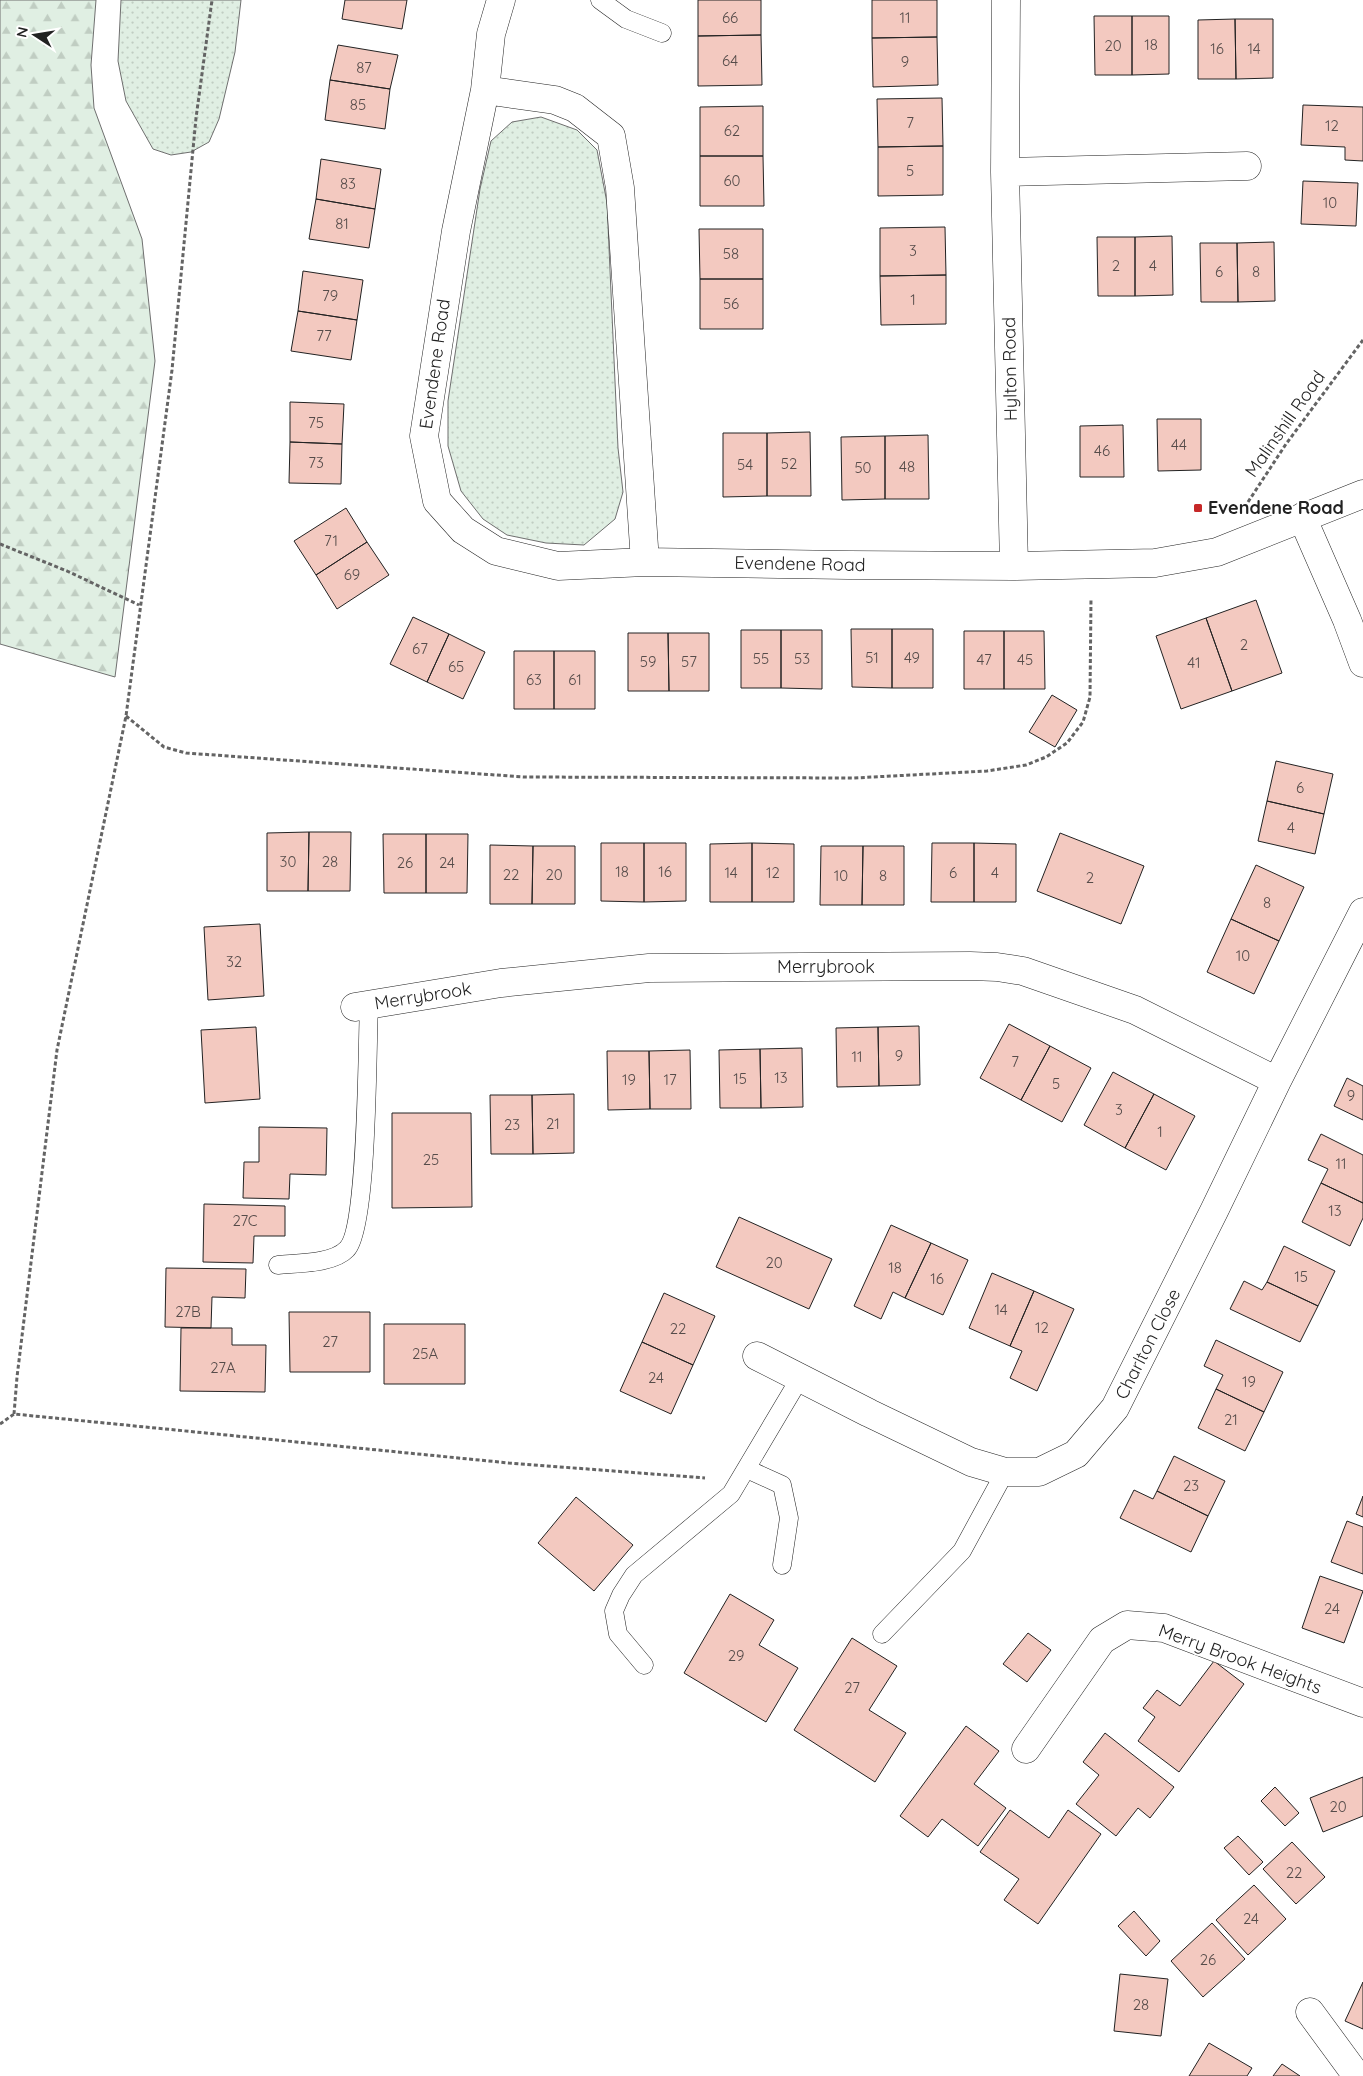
<svg xmlns="http://www.w3.org/2000/svg" width="1363" height="2076" font-family="Quicksand,sans-serif">
  <style>
    .grass { fill: url(#grass-dots); stroke: #6f6f6f }
    .forest { fill: url(#forest-firs); stroke: #6f6f6f }
    .building { fill: #f3c9c0; stroke: #222 }
    .lines { fill: none; stroke-linecap: round; stroke-linejoin: round }
    .service-casing { stroke: #222; stroke-width: 19 }
    .minor-casing { stroke: #222; stroke-width: 29 }
    .path { stroke: #646464; stroke-width: 3; stroke-dasharray: 4 2.5; stroke-linecap: butt }
    .service { stroke: #fff; stroke-width: 18 }
    .minor { stroke: #fff; stroke-width: 28 }
    .poi-dot { fill: #c62828; stroke: #fff; stroke-width: 2 }
    .labels { text-anchor: middle; stroke-width: 4; stroke-linejoin: round; paint-order: stroke }
    .number-label { font-size: 15px; fill: #564c4a }
    .street-label { font-size: 18px; fill: #222; stroke: #fff }
    .poi-label { font-size: 18px; font-weight: bold; fill: #222; stroke: #fff; text-anchor: start }
  </style>
  <defs>
    <pattern id="grass-dots" width="8" height="8" patternUnits="userSpaceOnUse" patternTransform="scale(1.25)"><rect width="8" height="8" fill="#e0efe3"/><path d="M2 2h.1M6 6h.1" fill="none" stroke="#c0cdc2" stroke-width="1.8" stroke-linecap="round"/></pattern>
    <pattern id="forest-firs" width="22" height="20" patternUnits="userSpaceOnUse" patternTransform="scale(1.25)"><rect width="22" height="20" fill="#e0efe3"/><path d="M5 1l3.5 6h-7zM16 11l3.5 6h-7z" fill="#c0cdc2"/></pattern>
  </defs>
  <rect width="100%" height="100%" fill="#fff"/>
  <!-- grass -->
  <path class="grass" d="M 121,0 L 241,0 L 235,52 L 219,119 L 209,142 L 191,152 L 171,155 L 153,149 L 126,101 L 118,61 Z
    M 541,117 L 577,130 L 597,150 L 607,203 L 618,448 L 623,492 L 615,519 L 584,545 L 546,543 L 507,535 L 483,519 L 461,491 L 448,446 L 448,401 L 480,189 L 491,141 L 512,122 Z"/>
  <!-- forest -->
  <path class="forest" d="M 0,0 L 96,0 L 91,65 L 94,108 L 142,239 L 155,361 L 115,677 L 0,644 Z"/>
  <!-- building -->
  <path class="building" d="M 345,0 L 407,0 L 402,29 L 342,19 Z
    M 698,0 L 761,0 L 761,35 L 698,36 Z
    M 872,0 L 937,0 L 937,37 L 872,38 Z
    M 1094,16 L 1132,16 L 1132,75 L 1095,75 Z
    M 1132,16 L 1169,16 L 1169,74 L 1132,75 Z
    M 1235,19 L 1273,19 L 1273,78 L 1236,79 Z
    M 1235,19 L 1236,79 L 1198,79 L 1198,20 Z
    M 761,35 L 762,85 L 698,86 L 698,36 Z
    M 937,37 L 938,85 L 873,87 L 872,38 Z
    M 338,45 L 398,55 L 390,89 L 330,80 Z
    M 330,80 L 390,89 L 385,129 L 325,120 Z
    M 942,98 L 943,146 L 878,147 L 877,99 Z
    M 1303,105 L 1363,107 L 1363,161 L 1345,160 L 1345,147 L 1301,145 Z
    M 763,106 L 763,156 L 700,156 L 700,107 Z
    M 943,146 L 943,195 L 878,196 L 878,147 Z
    M 700,156 L 763,156 L 764,206 L 700,206 Z
    M 321,159 L 381,169 L 375,209 L 316,199 Z
    M 1303,181 L 1358,183 L 1356,226 L 1301,224 Z
    M 316,199 L 375,209 L 369,248 L 309,239 Z
    M 945,227 L 946,275 L 880,276 L 880,228 Z
    M 699,229 L 763,229 L 763,279 L 700,279 Z
    M 1172,236 L 1173,295 L 1135,296 L 1135,237 Z
    M 1097,237 L 1135,237 L 1135,296 L 1098,296 Z
    M 1274,242 L 1275,301 L 1238,302 L 1237,243 Z
    M 1200,243 L 1237,243 L 1238,302 L 1201,302 Z
    M 303,271 L 363,280 L 357,320 L 298,311 Z
    M 946,275 L 946,324 L 881,325 L 880,276 Z
    M 700,279 L 763,279 L 763,329 L 700,329 Z
    M 298,311 L 357,320 L 351,360 L 291,351 Z
    M 290,402 L 344,404 L 342,444 L 290,442 Z
    M 1157,419 L 1201,419 L 1201,470 L 1158,471 Z
    M 1123,425 L 1124,477 L 1080,477 L 1080,426 Z
    M 810,432 L 811,496 L 767,496 L 767,433 Z
    M 723,433 L 767,433 L 767,496 L 723,497 Z
    M 928,435 L 929,499 L 885,499 L 885,436 Z
    M 885,436 L 885,499 L 842,500 L 841,437 Z
    M 290,442 L 342,444 L 341,484 L 289,483 Z
    M 346,508 L 367,542 L 316,575 L 294,541 Z
    M 367,542 L 389,575 L 337,609 L 316,575 Z
    M 1256,600 L 1282,673 L 1232,691 L 1206,618 Z
    M 413,617 L 449,634 L 427,682 L 390,664 Z
    M 1206,618 L 1232,691 L 1181,709 L 1156,636 Z
    M 851,629 L 892,629 L 892,688 L 852,687 Z
    M 892,629 L 933,629 L 933,688 L 892,688 Z
    M 741,630 L 781,630 L 781,688 L 741,688 Z
    M 781,630 L 822,630 L 822,689 L 781,688 Z
    M 964,631 L 1004,631 L 1004,689 L 964,689 Z
    M 1004,631 L 1044,631 L 1045,689 L 1004,689 Z
    M 628,633 L 668,633 L 669,691 L 628,691 Z
    M 668,633 L 709,633 L 709,691 L 669,691 Z
    M 449,634 L 485,652 L 463,699 L 427,682 Z
    M 514,651 L 554,651 L 554,709 L 514,709 Z
    M 554,651 L 595,651 L 595,709 L 554,709 Z
    M 1052,695 L 1077,710 L 1055,747 L 1029,732 Z
    M 1276,761 L 1333,774 L 1324,814 L 1267,801 Z
    M 1267,801 L 1324,814 L 1315,854 L 1258,841 Z
    M 309,832 L 351,832 L 350,891 L 308,891 Z
    M 309,832 L 308,891 L 267,891 L 267,833 Z
    M 1060,833 L 1144,866 L 1121,924 L 1037,891 Z
    M 383,834 L 426,834 L 426,893 L 384,893 Z
    M 426,834 L 468,834 L 467,893 L 426,893 Z
    M 601,843 L 644,843 L 644,902 L 601,901 Z
    M 644,843 L 686,843 L 686,901 L 644,902 Z
    M 752,843 L 794,844 L 794,902 L 752,902 Z
    M 752,843 L 752,902 L 710,902 L 710,844 Z
    M 932,843 L 974,843 L 974,902 L 931,902 Z
    M 974,843 L 1016,844 L 1016,902 L 974,902 Z
    M 490,845 L 533,846 L 532,904 L 490,904 Z
    M 533,846 L 575,846 L 575,904 L 532,904 Z
    M 821,846 L 863,846 L 862,905 L 820,905 Z
    M 863,846 L 904,846 L 904,905 L 862,905 Z
    M 1256,865 L 1304,887 L 1279,941 L 1231,919 Z
    M 1231,919 L 1279,941 L 1254,994 L 1207,972 Z
    M 260,924 L 264,996 L 208,1000 L 204,927 Z
    M 1009,1024 L 1050,1046 L 1021,1100 L 980,1078 Z
    M 919,1026 L 920,1085 L 879,1086 L 878,1027 Z
    M 256,1027 L 260,1099 L 205,1103 L 201,1030 Z
    M 878,1027 L 879,1086 L 837,1087 L 836,1028 Z
    M 1050,1046 L 1091,1068 L 1062,1122 L 1021,1100 Z
    M 802,1048 L 803,1107 L 761,1108 L 760,1049 Z
    M 760,1049 L 761,1108 L 720,1108 L 719,1050 Z
    M 690,1050 L 691,1109 L 650,1109 L 649,1051 Z
    M 607,1051 L 649,1051 L 650,1109 L 608,1110 Z
    M 1113,1072 L 1154,1094 L 1125,1148 L 1084,1125 Z
    M 1347,1078 L 1363,1086 L 1363,1120 L 1334,1106 Z
    M 574,1094 L 574,1153 L 533,1154 L 532,1095 Z
    M 1154,1094 L 1195,1116 L 1166,1170 L 1125,1148 Z
    M 490,1095 L 532,1095 L 533,1154 L 491,1154 Z
    M 392,1113 L 471,1113 L 472,1207 L 392,1208 Z
    M 259,1127 L 327,1128 L 326,1175 L 290,1174 L 289,1199 L 243,1198 L 244,1162 L 259,1162 Z
    M 1321,1134 L 1363,1155 L 1363,1203 L 1321,1183 L 1328,1169 L 1308,1160 Z
    M 1321,1183 L 1363,1203 L 1363,1218 L 1350,1246 L 1302,1222 Z
    M 204,1204 L 285,1206 L 285,1236 L 254,1236 L 253,1263 L 203,1262 Z
    M 739,1217 L 832,1259 L 809,1309 L 716,1267 Z
    M 891,1225 L 931,1243 L 905,1298 L 893,1292 L 881,1319 L 854,1306 Z
    M 931,1243 L 968,1260 L 943,1315 L 905,1298 Z
    M 1284,1246 L 1335,1271 L 1318,1306 L 1267,1282 Z
    M 166,1268 L 246,1269 L 245,1298 L 212,1297 L 211,1328 L 165,1327 Z
    M 992,1273 L 1034,1291 L 1010,1346 L 969,1328 Z
    M 1244,1281 L 1262,1290 L 1267,1282 L 1318,1306 L 1300,1342 L 1230,1309 Z
    M 1034,1291 L 1074,1309 L 1037,1391 L 1010,1378 L 1022,1351 L 1010,1346 Z
    M 664,1293 L 715,1316 L 693,1365 L 642,1342 Z
    M 289,1312 L 370,1312 L 370,1372 L 290,1372 Z
    M 384,1324 L 465,1324 L 465,1384 L 384,1384 Z
    M 181,1328 L 232,1328 L 232,1345 L 266,1345 L 265,1392 L 180,1391 Z
    M 1216,1340 L 1283,1372 L 1264,1412 L 1216,1389 L 1223,1375 L 1204,1366 Z
    M 642,1342 L 693,1365 L 671,1414 L 620,1391 Z
    M 1216,1389 L 1264,1412 L 1245,1451 L 1198,1428 Z
    M 1174,1456 L 1225,1481 L 1208,1516 L 1157,1491 Z
    M 1134,1490 L 1153,1499 L 1157,1491 L 1208,1516 L 1191,1552 L 1120,1518 Z
    M 1363,1496 L 1363,1517 L 1356,1514 Z
    M 576,1497 L 633,1545 L 594,1591 L 538,1543 Z
    M 1347,1521 L 1363,1527 L 1363,1574 L 1331,1562 Z
    M 1320,1576 L 1363,1591 L 1344,1643 L 1302,1628 Z
    M 730,1594 L 774,1620 L 759,1645 L 798,1668 L 766,1722 L 684,1673 Z
    M 1028,1633 L 1051,1650 L 1027,1682 L 1003,1664 Z
    M 852,1638 L 897,1666 L 869,1710 L 906,1733 L 875,1782 L 794,1730 Z
    M 1214,1661 L 1244,1684 L 1179,1772 L 1138,1741 L 1155,1717 L 1143,1708 L 1157,1690 L 1180,1706 Z
    M 966,1726 L 999,1751 L 974,1784 L 1006,1808 L 978,1846 L 942,1819 L 928,1837 L 900,1816 Z
    M 1105,1733 L 1174,1787 L 1150,1818 L 1138,1808 L 1116,1836 L 1076,1804 L 1099,1775 L 1083,1762 Z
    M 1363,1777 L 1363,1816 L 1323,1832 L 1310,1798 Z
    M 1275,1787 L 1299,1813 L 1285,1826 L 1261,1801 Z
    M 1010,1810 L 1049,1838 L 1068,1810 L 1101,1834 L 1038,1924 L 1004,1900 L 1019,1879 L 980,1852 Z
    M 1238,1836 L 1263,1862 L 1249,1875 L 1224,1848 Z
    M 1292,1842 L 1325,1877 L 1296,1904 L 1263,1869 Z
    M 1254,1885 L 1286,1919 L 1248,1955 L 1216,1920 Z
    M 1134,1911 L 1160,1941 L 1146,1956 L 1118,1926 Z
    M 1212,1923 L 1245,1959 L 1203,1997 L 1171,1961 Z
    M 1120,1974 L 1168,1979 L 1161,2036 L 1114,2031 Z
    M 1363,1982 L 1363,2029 L 1345,2021 Z
    M 1209,2043 L 1252,2068 L 1247,2076 L 1189,2076 Z
    M 1282,2064 L 1300,2076 L 1273,2076 Z"/>
  <g class="lines">
    <defs>
      <path id="service" d="M 600,0 L 626,19 L 662,33
        M 278,1265 C 297,1263 333,1264 347,1249 C 368,1228 367,1044 369,1005
        M 747,1469 L 782,1485 L 789,1518 L 782,1565
        M 882,1634 L 962,1551 L 1005,1472
        M 644,1665 L 618,1634 L 614,1611 L 621,1595 L 634,1575 L 731,1494 L 800,1378"/>
      <path id="minor" d="M 1006,0 L 1005,172 L 1014,566
        M 485,90 L 491,34 L 501,0
        M 1005,172 L 1247,166
        M 1302,517 L 1347,620 L 1363,663
        M 645,562 L 620,188 L 611,136 L 575,108 L 555,100 L 485,90 L 456,231 L 424,436 L 437,501 L 463,530 L 496,551 L 558,566 L 645,562 L 848,565 L 1014,566 L 1155,563 L 1217,552 L 1363,494
        M 355,1007 L 501,983 L 649,968 L 970,966 L 997,967 L 1023,971 L 1135,1010 L 1277,1081
        M 757,1356 L 869,1413 L 971,1462 L 1005,1472 L 1039,1472 L 1076,1454 L 1115,1408 L 1214,1211 L 1277,1081 L 1363,912
        M 1026,1749 L 1102,1640 L 1127,1625 L 1164,1628 L 1363,1703
        M 1310,2012 L 1357,2076"/>
    </defs>
    <!-- service casing -->
    <use href="#service" class="service-casing"/>
    <!-- minor casing -->
    <use href="#minor" class="minor-casing"/>
    <!-- path -->
    <path class="path" d="M 1248,502 L 1286,444 L 1363,340
      M 0,544 L 67,571 L 139,605
      M 126,716 L 164,747 L 186,753 L 524,777 L 854,778 L 987,771 L 1026,765 L 1046,757 L 1067,743 L 1083,722 L 1090,697 L 1091,598
      M 14,1414 L 17,1377 L 57,1050 L 126,716 L 172,370 L 196,118 L 212,0
      M 0,1424 L 14,1414 L 509,1463 L 705,1478"/>
    <!-- service -->
    <use href="#service" class="service"/>
    <!-- minor -->
    <use href="#minor" class="minor"/>
  </g>
  <!-- markers -->
  <rect class="poi-dot" x="1193" y="503" width="10" height="10" rx="2.5"/>
  <g class="labels">
    <!-- number labels -->
    <g class="number-label">
      <text x="730" y="23">66</text>
      <text x="905" y="23">11</text>
      <text x="1151" y="50">18</text>
      <text x="1113" y="51">20</text>
      <text x="1217" y="54">16</text>
      <text x="1254" y="54">14</text>
      <text x="730" y="66">64</text>
      <text x="905" y="67">9</text>
      <text x="364" y="73">87</text>
      <text x="358" y="110">85</text>
      <text x="910" y="128">7</text>
      <text x="1332" y="131">12</text>
      <text x="732" y="136">62</text>
      <text x="910" y="176">5</text>
      <text x="732" y="186">60</text>
      <text x="348" y="189">83</text>
      <text x="1330" y="208">10</text>
      <text x="342" y="229">81</text>
      <text x="913" y="256">3</text>
      <text x="731" y="259">58</text>
      <text x="1116" y="271">2</text>
      <text x="1153" y="271">4</text>
      <text x="1219" y="277">6</text>
      <text x="1256" y="277">8</text>
      <text x="330" y="301">79</text>
      <text x="913" y="305">1</text>
      <text x="731" y="309">56</text>
      <text x="324" y="341">77</text>
      <text x="316" y="428">75</text>
      <text x="1179" y="450">44</text>
      <text x="1102" y="456">46</text>
      <text x="316" y="468">73</text>
      <text x="789" y="469">52</text>
      <text x="745" y="470">54</text>
      <text x="907" y="472">48</text>
      <text x="863" y="473">50</text>
      <text x="331" y="546">71</text>
      <text x="352" y="580">69</text>
      <text x="1244" y="650">2</text>
      <text x="420" y="654">67</text>
      <text x="872" y="663">51</text>
      <text x="912" y="663">49</text>
      <text x="761" y="664">55</text>
      <text x="802" y="664">53</text>
      <text x="984" y="665">47</text>
      <text x="1025" y="665">45</text>
      <text x="648" y="667">59</text>
      <text x="689" y="667">57</text>
      <text x="1194" y="668">41</text>
      <text x="456" y="672">65</text>
      <text x="534" y="685">63</text>
      <text x="575" y="685">61</text>
      <text x="1300" y="793">6</text>
      <text x="1291" y="833">4</text>
      <text x="288" y="867">30</text>
      <text x="330" y="867">28</text>
      <text x="405" y="868">26</text>
      <text x="447" y="868">24</text>
      <text x="622" y="877">18</text>
      <text x="665" y="877">16</text>
      <text x="731" y="878">14</text>
      <text x="773" y="878">12</text>
      <text x="953" y="878">6</text>
      <text x="995" y="878">4</text>
      <text x="511" y="880">22</text>
      <text x="554" y="880">20</text>
      <text x="841" y="881">10</text>
      <text x="883" y="881">8</text>
      <text x="1090" y="883">2</text>
      <text x="1267" y="908">8</text>
      <text x="1243" y="961">10</text>
      <text x="234" y="967">32</text>
      <text x="899" y="1061">9</text>
      <text x="857" y="1062">11</text>
      <text x="1015" y="1067">7</text>
      <text x="781" y="1083">13</text>
      <text x="740" y="1084">15</text>
      <text x="629" y="1085">19</text>
      <text x="670" y="1085">17</text>
      <text x="1056" y="1089">5</text>
      <text x="1351" y="1101">9</text>
      <text x="1119" y="1115">3</text>
      <text x="553" y="1129">21</text>
      <text x="512" y="1130">23</text>
      <text x="1160" y="1137">1</text>
      <text x="431" y="1165">25</text>
      <text x="1341" y="1169">11</text>
      <text x="1335" y="1216">13</text>
      <text x="245" y="1226">27C</text>
      <text x="774" y="1268">20</text>
      <text x="895" y="1273">18</text>
      <text x="1301" y="1282">15</text>
      <text x="937" y="1284">16</text>
      <text x="1001" y="1315">14</text>
      <text x="188" y="1317">27B</text>
      <text x="1042" y="1333">12</text>
      <text x="678" y="1334">22</text>
      <text x="330" y="1347">27</text>
      <text x="425" y="1359">25A</text>
      <text x="223" y="1373">27A</text>
      <text x="656" y="1383">24</text>
      <text x="1249" y="1387">19</text>
      <text x="1231" y="1425">21</text>
      <text x="1191" y="1491">23</text>
      <text x="1332" y="1614">24</text>
      <text x="736" y="1661">29</text>
      <text x="852" y="1693">27</text>
      <text x="1338" y="1812">20</text>
      <text x="1294" y="1878">22</text>
      <text x="1251" y="1924">24</text>
      <text x="1208" y="1965">26</text>
      <text x="1141" y="2010">28</text>
    </g>
    <!-- street labels -->
    <g class="street-label">
      <text transform="translate(435 364) rotate(-82)" y="6">Evendene Road</text>
      <text transform="translate(1010 369) rotate(-91)" y="6">Hylton Road</text>
      <text transform="translate(1285 424) rotate(-55)" y="6">Malinshill Road</text>
      <text transform="translate(800 564) rotate(1)" y="6">Evendene Road</text>
      <text x="826" y="973">Merrybrook</text>
      <text transform="translate(423 996) rotate(-9)" y="6">Merrybrook</text>
      <text transform="translate(1148 1344) rotate(-63)" y="6">Charlton Close</text>
      <text transform="translate(1240 1659) rotate(20)" y="6">Merry Brook Heights</text>
    </g>
    <!-- poi labels -->
    <g class="poi-label">
      <text x="1208" y="514">Evendene Road</text>
    </g>
  </g>
  <!-- north arrow -->
  <g transform="translate(35 35) rotate(282)" stroke="#ffffff" stroke-width="4" paint-order="stroke">
  <path d="M0-4L9 19L0 12L-9 19Z" fill="#222222"/>
  <text y="-8" font-size="14" font-weight="bold" text-anchor="middle" fill="#222222">N</text>
  </g>
</svg>
